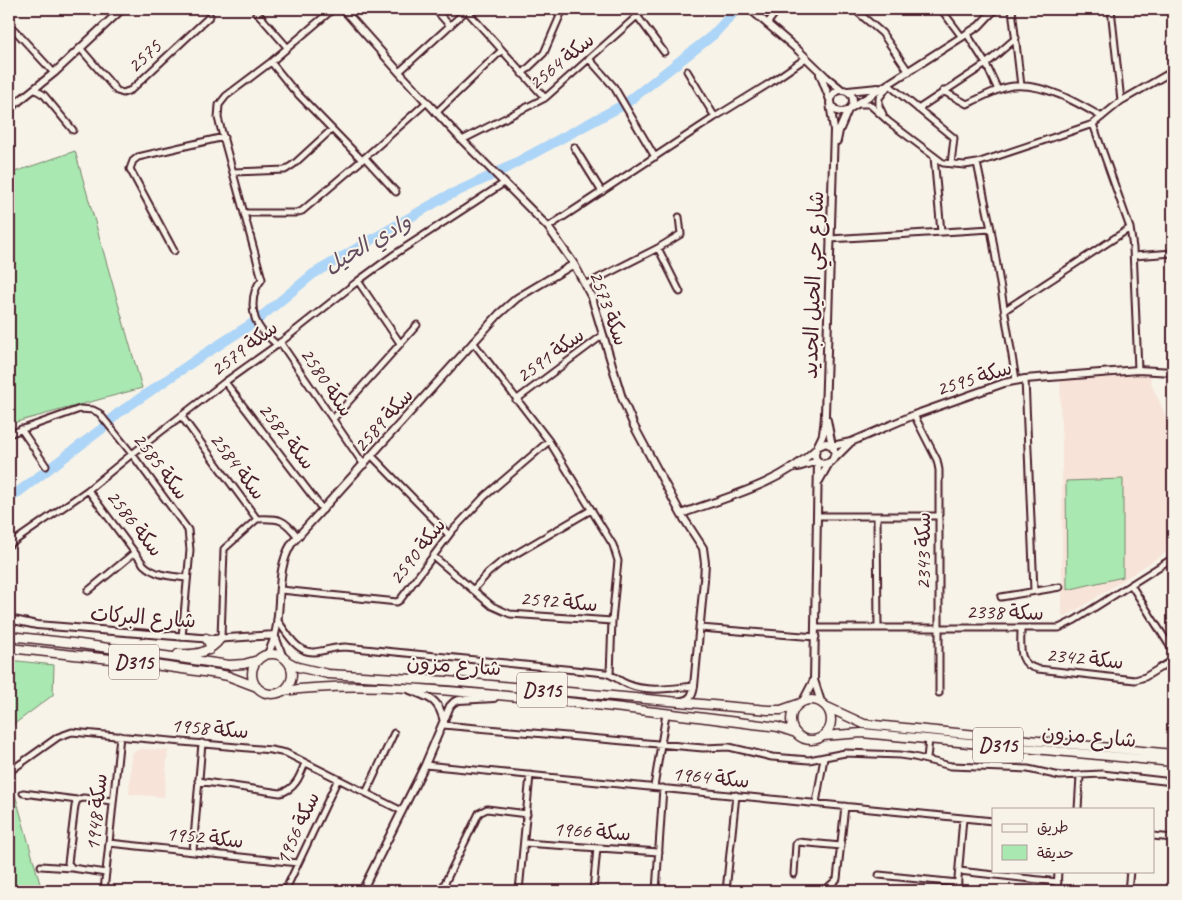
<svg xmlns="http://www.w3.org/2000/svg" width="1182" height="900" font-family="Caveat,'Playpen Sans Arabic',sans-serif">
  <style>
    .built { fill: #f7e3d8 }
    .green { fill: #a9e8b0; stroke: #7a846e }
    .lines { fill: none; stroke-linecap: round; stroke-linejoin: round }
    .river { stroke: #add5f7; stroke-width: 10 }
    .minor-casing { stroke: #4a1f2b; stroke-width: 9 }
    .tertiary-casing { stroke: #4a1f2b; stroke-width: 10 }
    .primary-casing { stroke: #4a1f2b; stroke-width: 11 }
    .minor { stroke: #f7f3e8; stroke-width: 5 }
    .tertiary { stroke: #f7f3e8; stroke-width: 6 }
    .primary { stroke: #f7f3e8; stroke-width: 8 }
    .labels { text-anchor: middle; stroke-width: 4; stroke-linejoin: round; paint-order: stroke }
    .shield { fill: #f7f3e8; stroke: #7e5f64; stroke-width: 1 }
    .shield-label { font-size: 20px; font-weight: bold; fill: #4a1f2b }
    .street-label { font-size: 21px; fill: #4a1f2b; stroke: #f7f3e8 }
    .water-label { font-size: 22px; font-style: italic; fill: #634c5e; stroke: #f7f3e8 }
  </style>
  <rect width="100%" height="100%" fill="#f7f3e8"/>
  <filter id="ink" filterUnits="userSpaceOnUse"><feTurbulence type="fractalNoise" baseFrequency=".02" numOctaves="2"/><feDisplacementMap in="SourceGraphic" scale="10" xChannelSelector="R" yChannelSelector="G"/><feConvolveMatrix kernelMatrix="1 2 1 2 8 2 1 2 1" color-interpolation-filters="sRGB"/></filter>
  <g filter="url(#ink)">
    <!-- built -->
    <path class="built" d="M 1150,375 L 1151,383 L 1173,432 L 1173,548 L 1072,613 L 1062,617 L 1062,439 L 1061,435 L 1060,377 Z
      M 140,749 L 168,750 L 164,797 L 129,794 L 132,753 Z"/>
    <!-- green -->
    <path class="green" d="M 75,151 L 142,388 L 9,424 L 9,174 Z
      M 1123,479 L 1123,577 L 1067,590 L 1066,481 Z
      M 9,660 L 54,665 L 53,695 L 9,728 Z
      M 13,787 L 42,891 L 9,891 L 9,789 Z"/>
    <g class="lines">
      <!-- river -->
      <path class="river" d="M 9,499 L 103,428 L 117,414 L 200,357 L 256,321 L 313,274 L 445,197 L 495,174 L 625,104 L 713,35 L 737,9"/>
      <defs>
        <path id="minor" d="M 254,9 L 287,47
          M 333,9 L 271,62 L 292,88 L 362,160
          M 435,9 L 450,26
          M 854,9 L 882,33 L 909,72
          M 941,9 L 962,37
          M 1012,9 L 1021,86
          M 1111,9 L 1121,101
          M 467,11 L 545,98
          M 638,17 L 664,52
          M 9,24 L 54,73
          M 767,24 L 778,9
          M 967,34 L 986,64 L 998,90
          M 80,48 L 117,91 L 123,93 L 131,90 L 210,16
          M 590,60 L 614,87 L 655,157
          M 271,62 L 226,96 L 219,105 L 218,118 L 262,279 C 250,293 250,316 262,331 C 267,336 272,340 277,345
          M 687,71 L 715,117
          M 399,72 L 468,9
          M 522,74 L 544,53 L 563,9
          M 34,89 L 44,95 L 73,130
          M 943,91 L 967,104 C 981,98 999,87 1014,86 C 1046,84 1076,102 1102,117
          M 858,104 L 869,104 L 889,122 L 943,163 L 965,165 L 977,163 L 1093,124 L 1121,101 L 1173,71
          M 918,109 L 986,64 L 1016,38
          M 436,113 L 502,50
          M 883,114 L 879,106 L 879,98 L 889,85 L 954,138 L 951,164
          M 1093,124 L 1130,228 L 1133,248 L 1138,370
          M 462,140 L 545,98 L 645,9
          M 574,147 L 602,192
          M 934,157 L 941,232
          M 365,158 L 396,192
          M 977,163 L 991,229 L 1016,380
          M 233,172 L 285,170 L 294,164 L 331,130
          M 244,213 L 295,213 L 302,211 L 362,160 L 427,102
          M 548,227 L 715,117 L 770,83 L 806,58
          M 830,239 L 991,229
          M 658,248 L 680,292
          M 174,251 L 130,169 L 133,161 L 138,157 L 224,137
          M 1134,256 L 1173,253
          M 358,281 L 400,343
          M 585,285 L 658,248 L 681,234 L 679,217
          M 1005,310 L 1130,228
          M 280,342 L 364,465
          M 473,342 L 549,441 L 613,545 L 618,561 L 612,621 L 610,674
          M 1025,379 L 1034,591
          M 225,382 L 323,510
          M 516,400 L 603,335
          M 914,415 L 937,460 L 939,470 L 939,693
          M 182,417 L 257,519 C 280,518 284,519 298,537
          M 333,419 L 417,325
          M 21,429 L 46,466
          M 9,434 L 80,409 L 93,410 L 99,413 L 132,454 L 188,530 L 190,550 L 182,637
          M 372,456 L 449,535
          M 88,490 L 144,565 C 156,576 171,576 187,578
          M 817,516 L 939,516
          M 877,516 L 878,628
          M 9,545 L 88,490 L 132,454 L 225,382 L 277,345 L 358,281 L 395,254 L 504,183
          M 433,556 L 492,606 L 510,614 L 612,621
          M 1131,585 L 1173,651
          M 474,589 L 488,573 L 500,563 L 591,510
          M 281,590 L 388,601 L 397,602 L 400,600 L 452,531 L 485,496 L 549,441
          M 88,591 L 134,553
          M 1001,597 L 1060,587
          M 277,620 C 287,632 296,653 314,652 C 325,651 334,647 345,647 L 605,673 C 614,675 619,681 627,684 C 648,693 673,688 694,686
          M 700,628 L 816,637
          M 816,628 L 1059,628 L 1075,620 L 1173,558
          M 1021,629 C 1021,646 1017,665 1038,669 L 1135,680 L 1145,677 L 1173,660
          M 221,638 L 224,549 L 257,519
          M 443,725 L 703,748 L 729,747 L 772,757 L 809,760 L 845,753 L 900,755 L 914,757 L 951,766 L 1028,769 L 1060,776 L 1102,774 L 1173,782
          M 927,759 L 929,739
          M 425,765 L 993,821
          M 13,769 L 58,737 L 72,732 L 271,750 L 286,753 L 402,811
          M 198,781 L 280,793 C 295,790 300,776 305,763
          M 654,787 L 666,714
          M 23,793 L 77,800
          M 366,793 L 394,733
          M 816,803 L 824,758
          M 1078,809 L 1080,776
          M 1153,836 L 1173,838
          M 109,843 L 298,863
          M 524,843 L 659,852
          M 193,851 L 202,743
          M 41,866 L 71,868
          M 959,871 L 1058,882
          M 106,873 L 72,868 L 68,863 L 75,806 L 77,800 L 83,798 L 113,801
          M 794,874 L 796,844 L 798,842 L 841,846
          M 879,875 L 958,883
          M 104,891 L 120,736
          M 285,891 L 338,779
          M 441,891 L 479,813 L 487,809 L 527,814
          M 519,891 L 530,775
          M 593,891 L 597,848
          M 656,891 L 663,788
          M 726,891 L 736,795
          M 824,891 L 837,879 L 845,806
          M 957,891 L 963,818
          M 1057,891 L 1058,871
          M 1128,891 L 1130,871"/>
        <path id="tertiary" d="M 343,9 L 399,72 L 462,140 L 548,227 L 574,264 L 592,298 L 622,398 L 634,426 L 681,514 L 703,548 L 705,563 L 704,580 L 694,686 C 693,694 691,700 682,701
          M 750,9 L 799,51 L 826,77 L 842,90
          M 820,74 L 830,100
          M831 101a11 11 0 1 1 22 0a11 11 0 1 1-22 0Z
          M 848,91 L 878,88
          M 9,109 L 54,73 L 122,9
          M 849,109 L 979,26 L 995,9
          M 837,141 L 839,131 L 848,110
          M 827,420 L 832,446
          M 832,446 L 851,442 L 914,415 L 1004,383 L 1025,379 L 1138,370 L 1173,372
          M 817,447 L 826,443 L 832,446 L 835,453 L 832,461 C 828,463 824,465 820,463 C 808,456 821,442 823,434 C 824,427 825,420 825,414 L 834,130 L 830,103
          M 834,459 L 850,443
          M 818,461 L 814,680 L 821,702
          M 798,467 L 818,461
          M 819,481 L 829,463
          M 681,514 C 726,497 780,484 815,450
          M 9,619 L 37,625 L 213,639 L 275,635
          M 276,639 L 283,658
          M 267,655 C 287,622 271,576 292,543 L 499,314 L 517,298 L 574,264
          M 410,690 C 430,698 439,699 444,722
          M 803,701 L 814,680
          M 362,891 L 425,765 L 450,706 L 454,702 L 459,700 L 494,698"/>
        <path id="primary" d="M 9,636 L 73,643 L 229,665 L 244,664 L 258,660
          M 206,638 L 210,645 L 209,650
          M 9,648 L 111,659 L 218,674 L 228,676 L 257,687
          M 178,654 C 196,655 210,653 221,638
          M252 674a20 20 0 1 1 40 0a20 20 0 1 1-40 0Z
          M 287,661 L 298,667 L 328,674 L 447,681 L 768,710 L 781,710 L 798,704
          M 283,691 C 346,682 420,688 484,694 C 582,702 680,715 778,727 L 796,733
          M791 720a20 20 0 1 1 40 0a20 20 0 1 1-40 0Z
          M 827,707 L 864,724 L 1173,754
          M 823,736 L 862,733 L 1173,762"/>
      </defs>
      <!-- minor casing -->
      <use href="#minor" class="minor-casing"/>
      <!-- tertiary casing -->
      <use href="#tertiary" class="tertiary-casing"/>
      <!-- primary casing -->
      <use href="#primary" class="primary-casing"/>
      <!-- minor -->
      <use href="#minor" class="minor"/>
      <!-- tertiary -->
      <use href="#tertiary" class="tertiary"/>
      <!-- primary -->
      <use href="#primary" class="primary"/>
    </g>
  </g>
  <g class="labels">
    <!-- shield labels -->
    <g class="shield">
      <rect x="109" y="644.5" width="50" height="35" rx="4"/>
      <rect x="517" y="672.5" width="50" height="35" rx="4"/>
      <rect x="973" y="727.5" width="50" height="35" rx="4"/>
    </g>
    <g class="shield-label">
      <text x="134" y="669">D315</text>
      <text x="542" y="697">D315</text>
      <text x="998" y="752">D315</text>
    </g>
    <!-- street labels -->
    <g class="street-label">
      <text transform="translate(144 56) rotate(-43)" y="7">2575</text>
      <text transform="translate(561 61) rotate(-39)" y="7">سكة 2564</text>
      <text transform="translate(813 285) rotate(-88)" y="7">شارع حي الحيل الجديد</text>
      <text transform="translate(609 308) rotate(70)" y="7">سكة 2573</text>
      <text transform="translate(244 348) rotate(-37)" y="7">سكة 2579</text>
      <text transform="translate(550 355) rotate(-36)" y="7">سكة 2591</text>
      <text transform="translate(974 378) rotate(-17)" y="7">سكة 2595</text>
      <text transform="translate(327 382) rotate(56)" y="7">سكة 2580</text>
      <text transform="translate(383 420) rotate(-48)" y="7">سكة 2589</text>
      <text transform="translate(287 436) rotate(52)" y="7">سكة 2582</text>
      <text transform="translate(161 466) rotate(53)" y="7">سكة 2585</text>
      <text transform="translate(238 466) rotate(53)" y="7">سكة 2584</text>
      <text transform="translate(135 523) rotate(52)" y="7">سكة 2586</text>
      <text transform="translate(417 551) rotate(-52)" y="7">سكة 2590</text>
      <text transform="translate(923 551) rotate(-90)" y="7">سكة 2343</text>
      <text transform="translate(559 601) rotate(5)" y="7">سكة 2592</text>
      <text transform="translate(1005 612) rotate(1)" y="7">سكة 2338</text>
      <text transform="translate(143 617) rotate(4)" y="7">شارع البركات</text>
      <text transform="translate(1085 658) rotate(6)" y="7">سكة 2342</text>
      <text transform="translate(454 665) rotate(4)" y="7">شارع مزون</text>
      <text transform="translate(210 728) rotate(5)" y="7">سكة 1958</text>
      <text transform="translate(1089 736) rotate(5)" y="7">شارع مزون</text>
      <text transform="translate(711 777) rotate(6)" y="7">سكة 1964</text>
      <text transform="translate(96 812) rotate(-84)" y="7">سكة 1948</text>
      <text transform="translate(297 828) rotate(-65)" y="7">سكة 1956</text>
      <text transform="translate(592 831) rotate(4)" y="7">سكة 1966</text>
      <text transform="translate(205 837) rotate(6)" y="7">سكة 1952</text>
    </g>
    <!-- water labels -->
    <g class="water-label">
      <text transform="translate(367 243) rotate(-30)" y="8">وادي الحيل</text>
    </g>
  </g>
  <!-- margin -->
  <rect width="1182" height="900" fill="none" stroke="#f7f3e8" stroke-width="30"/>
  <rect x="15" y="15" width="1152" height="870" fill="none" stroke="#4a1f2b" stroke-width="2" filter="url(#ink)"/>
  <!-- legend -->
  <rect x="992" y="808" width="162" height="65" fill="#f7f3e8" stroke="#b29e9c"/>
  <rect x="1002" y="824" width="25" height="8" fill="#f7f3e8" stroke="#b29e9c"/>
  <text x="1037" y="832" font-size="15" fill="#4a1f2b">طريق</text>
  <rect x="1002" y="845" width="25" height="15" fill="#a9e8b0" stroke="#b29e9c"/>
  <text x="1037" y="858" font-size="15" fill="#4a1f2b">حديقة</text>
</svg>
